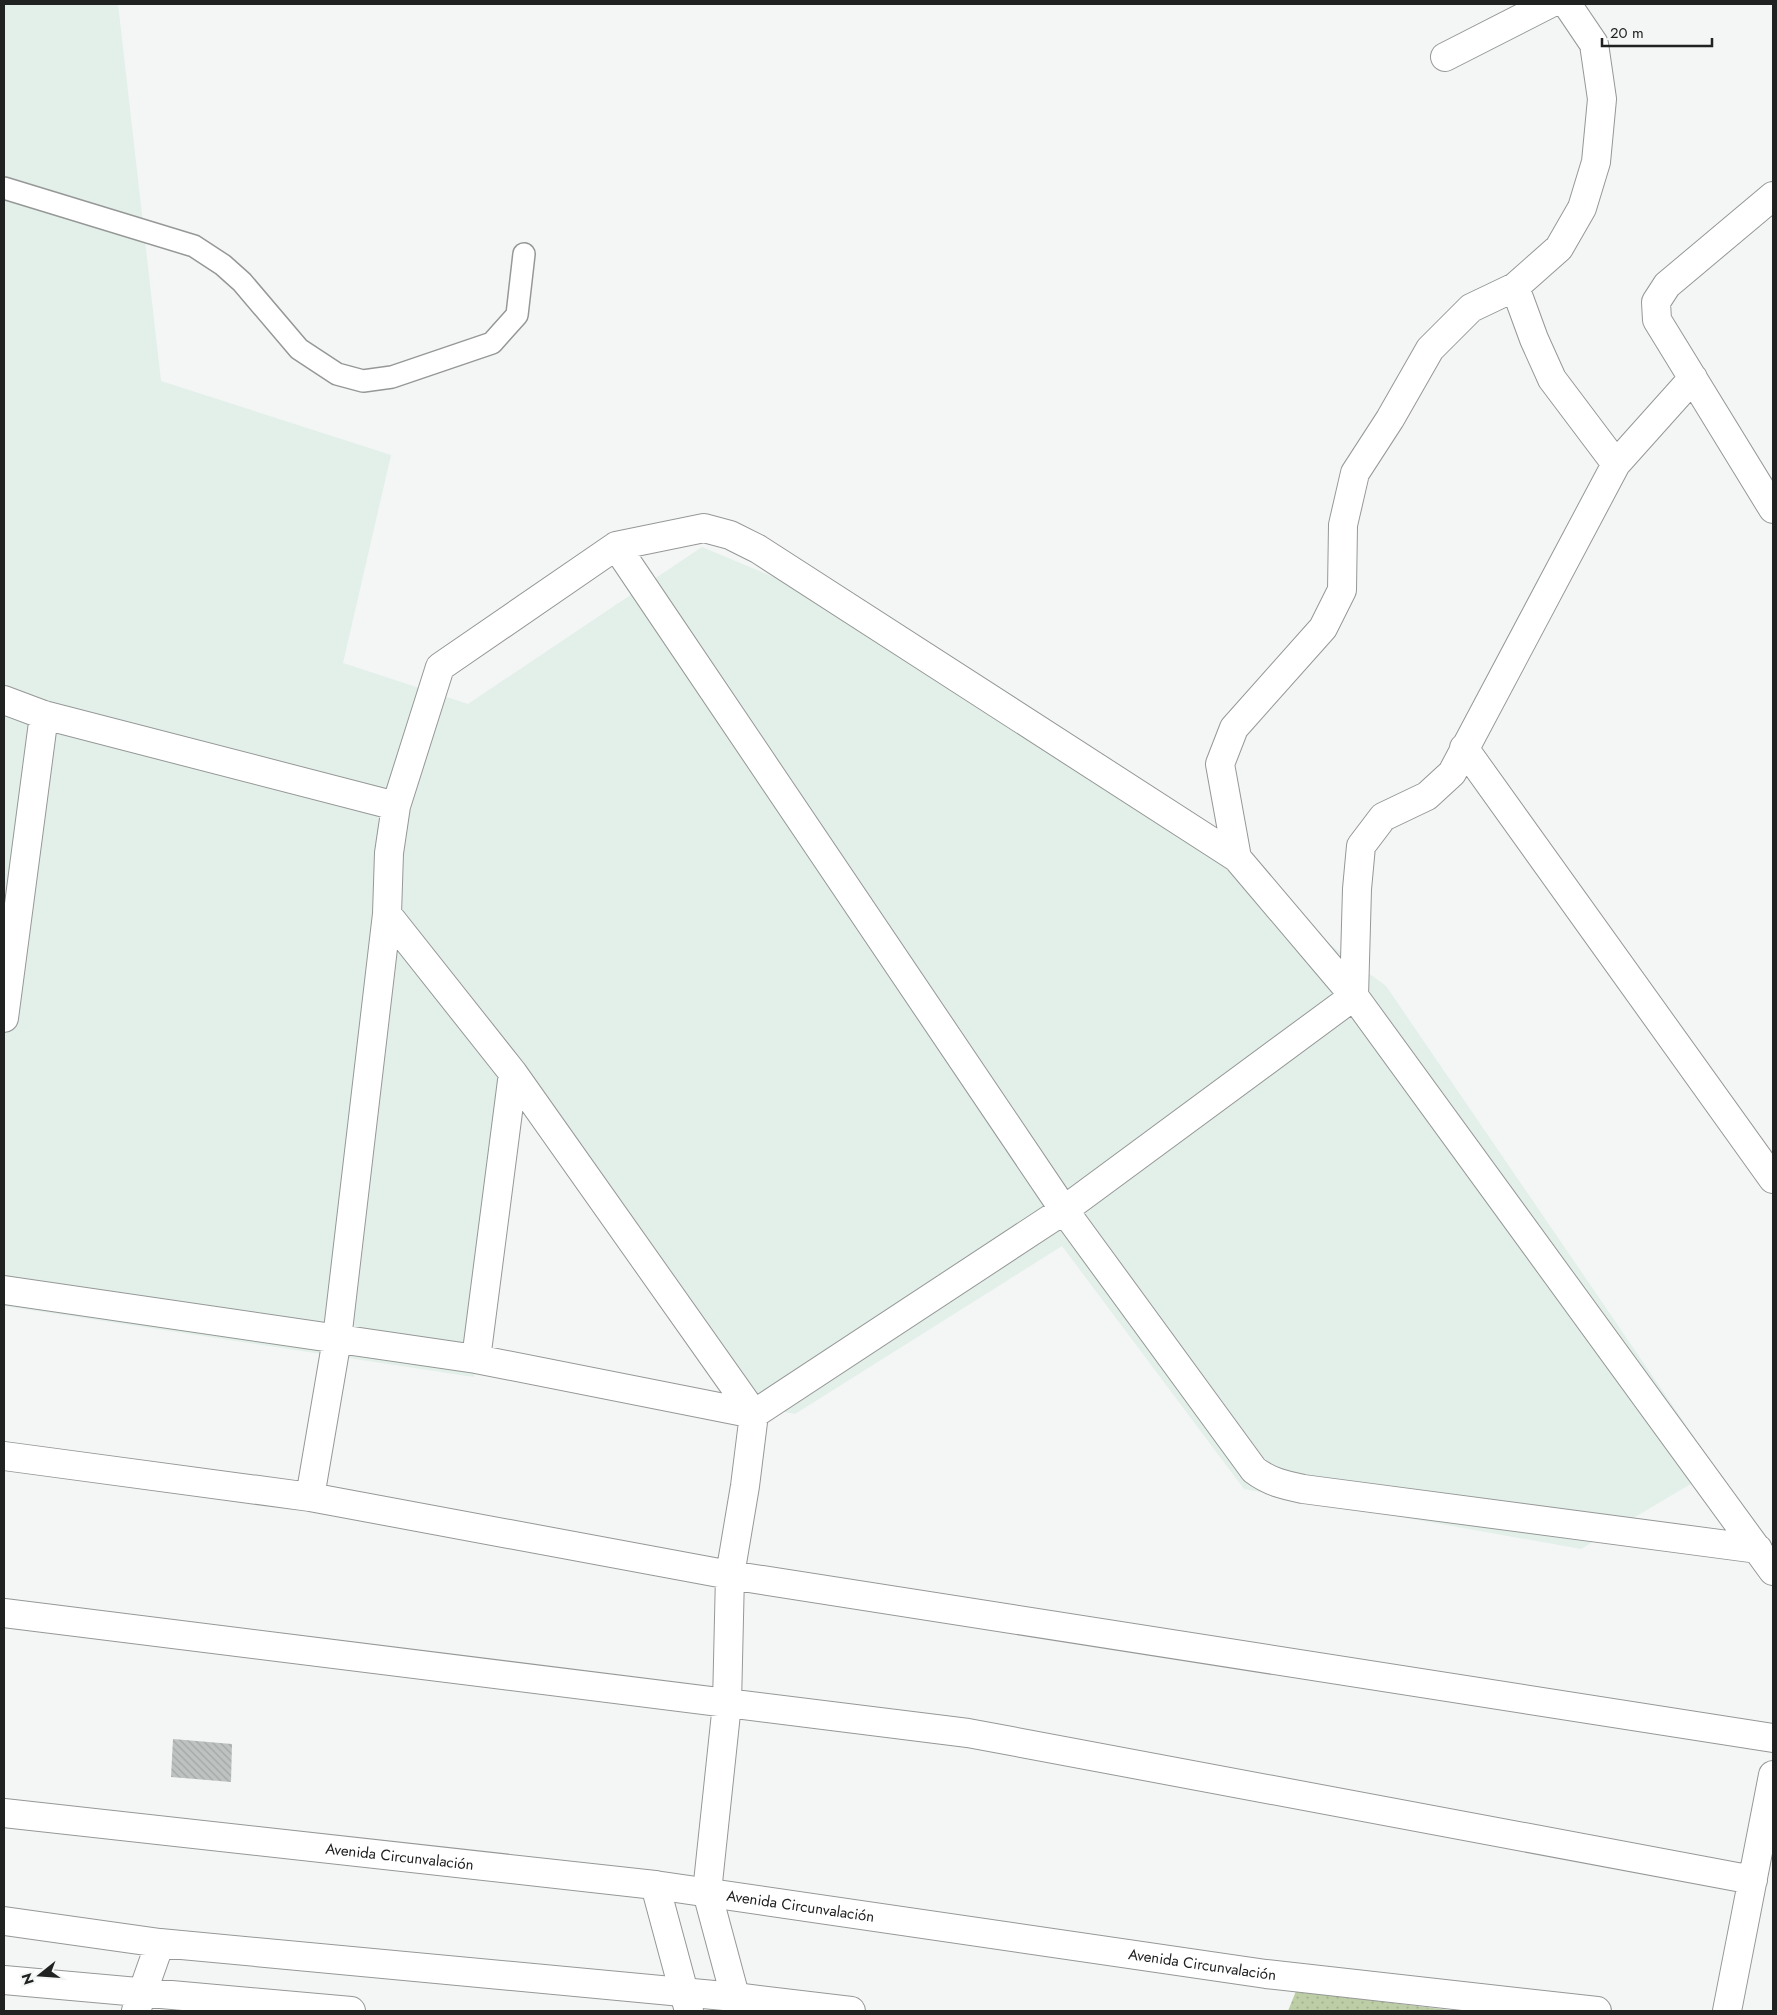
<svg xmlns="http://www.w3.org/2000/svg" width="1777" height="2015" font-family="Jost,sans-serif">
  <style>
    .built { fill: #e3efe9 }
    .grass { fill: url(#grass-dots) }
    .building { fill: url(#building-back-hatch) }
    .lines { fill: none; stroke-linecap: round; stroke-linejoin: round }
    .lane-casing { stroke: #959896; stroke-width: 24 }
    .street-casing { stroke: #959896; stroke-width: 30 }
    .secondary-casing { stroke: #959896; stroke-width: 30 }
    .highway-casing { stroke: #959896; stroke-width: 30 }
    .lane { stroke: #fff; stroke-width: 21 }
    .street { stroke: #fff; stroke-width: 28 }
    .secondary { stroke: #fff; stroke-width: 28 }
    .highway { stroke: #fff; stroke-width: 28 }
    .labels { text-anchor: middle; stroke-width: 4; stroke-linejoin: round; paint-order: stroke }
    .street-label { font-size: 15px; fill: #202221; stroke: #f3f6f5 }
  </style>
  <defs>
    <pattern id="grass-dots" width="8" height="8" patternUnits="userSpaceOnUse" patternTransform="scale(1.25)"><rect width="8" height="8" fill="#bdcea6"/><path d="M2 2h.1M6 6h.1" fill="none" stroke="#a2b18f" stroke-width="1.8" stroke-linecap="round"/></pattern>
    <pattern id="building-back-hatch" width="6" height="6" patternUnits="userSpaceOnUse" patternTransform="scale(1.25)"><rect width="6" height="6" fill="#bec2c1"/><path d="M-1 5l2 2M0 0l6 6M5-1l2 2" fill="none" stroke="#a3a6a6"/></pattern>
  </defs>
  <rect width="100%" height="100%" fill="#f3f6f5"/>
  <!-- built -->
  <path class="built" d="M 4,4 L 118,4 L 161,381 L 391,455 L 343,663 L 468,704 L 702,547 L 909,634 L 1386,986 L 1716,1469 L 1581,1549 L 1244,1489 L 1062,1246 L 795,1414 L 763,1408 L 527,1089 L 474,1377 L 4,1306 Z"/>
  <!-- grass -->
  <path class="grass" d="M 1296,1991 L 1457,2011 L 1288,2011 Z"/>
  <!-- building -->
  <path class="building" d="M 173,1739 L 232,1744 L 231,1782 L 171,1777 Z"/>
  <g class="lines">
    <defs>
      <path id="lane" d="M 4,188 L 194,246 L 223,265 L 242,282 L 299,349 L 337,374 L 363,381 L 392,377 L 492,343 L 517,315 L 524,254"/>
      <path id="street" d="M 1445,57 L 1549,4
        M 1773,196 L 1667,285 L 1656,302 L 1657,320 L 1773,509
        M 1515,287 L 1534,339 L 1552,379 L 1616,464
        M 616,546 L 1064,1210 L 1254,1470 C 1270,1482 1284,1485 1303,1489 L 1758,1549
        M 4,700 L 44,715 L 396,806 L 389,853 L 387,914 L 513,1073 L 754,1414
        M 1464,748 L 1773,1179
        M 396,806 L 440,667 L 616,546 L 704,528 L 730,535 L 758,549 L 1237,858 L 1354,996 L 1773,1571
        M 1237,858 L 1220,764 L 1234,728 L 1323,628 L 1342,590 L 1343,525 L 1355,473 L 1390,419 L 1430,349 L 1471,308 L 1515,287 L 1559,248 L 1582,208 L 1596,162 L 1602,99 L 1594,44 L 1567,4
        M 4,1018 L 44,715
        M 4,1290 L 476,1359 L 754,1414
        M 476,1359 L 513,1073
        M 4,1456 L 310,1497 L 730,1575 L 1773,1738
        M 310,1497 L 337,1339 L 387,914
        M 4,1613 L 968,1733 L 1753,1880
        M 707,1892 L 727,1704 L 730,1575 L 745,1486 L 754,1414 L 1064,1210 L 1354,996 L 1357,889 L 1361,846 L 1383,817 L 1427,796 L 1452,773 L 1616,464 L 1693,378
        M 4,1921 L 160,1943 L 735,1997 L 851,2011
        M 4,1980 L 351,2011
        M 136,2011 L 160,1943
        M 1727,2011 L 1773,1775"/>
      <path id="secondary" d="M 655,1885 L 689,2011
        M 707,1892 L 739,2011"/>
      <g id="highway">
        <path id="s1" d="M 4,1813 L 655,1885 L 1266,1974 L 1597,2011"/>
      </g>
    </defs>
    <!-- lane casing -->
    <use href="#lane" class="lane-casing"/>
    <!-- street casing -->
    <use href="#street" class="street-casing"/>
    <!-- secondary casing -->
    <use href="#secondary" class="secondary-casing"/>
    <!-- highway casing -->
    <use href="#highway" class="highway-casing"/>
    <!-- lane -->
    <use href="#lane" class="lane"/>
    <!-- street -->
    <use href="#street" class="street"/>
    <!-- secondary -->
    <use href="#secondary" class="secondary"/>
    <!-- highway -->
    <use href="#highway" class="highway"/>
  </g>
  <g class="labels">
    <!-- street labels -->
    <g class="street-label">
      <text dy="5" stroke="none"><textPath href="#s1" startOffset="398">Avenida Circunvalación</textPath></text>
      <text dy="5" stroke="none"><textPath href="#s1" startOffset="802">Avenida Circunvalación</textPath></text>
      <text dy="5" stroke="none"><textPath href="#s1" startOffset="1208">Avenida Circunvalación</textPath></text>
    </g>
  </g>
  <!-- border -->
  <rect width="1777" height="2015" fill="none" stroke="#202221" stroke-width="10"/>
  <!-- north arrow -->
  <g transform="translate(40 1975) rotate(253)" stroke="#f3f6f5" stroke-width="4" paint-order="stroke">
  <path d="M0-4L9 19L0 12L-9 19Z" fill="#202221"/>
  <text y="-8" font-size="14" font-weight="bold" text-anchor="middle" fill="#202221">N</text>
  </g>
  <!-- scale -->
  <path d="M1602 38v8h110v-8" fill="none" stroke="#202221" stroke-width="2.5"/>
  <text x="1610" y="38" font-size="15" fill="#202221" stroke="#f3f6f5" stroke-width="4" paint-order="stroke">20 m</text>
</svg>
